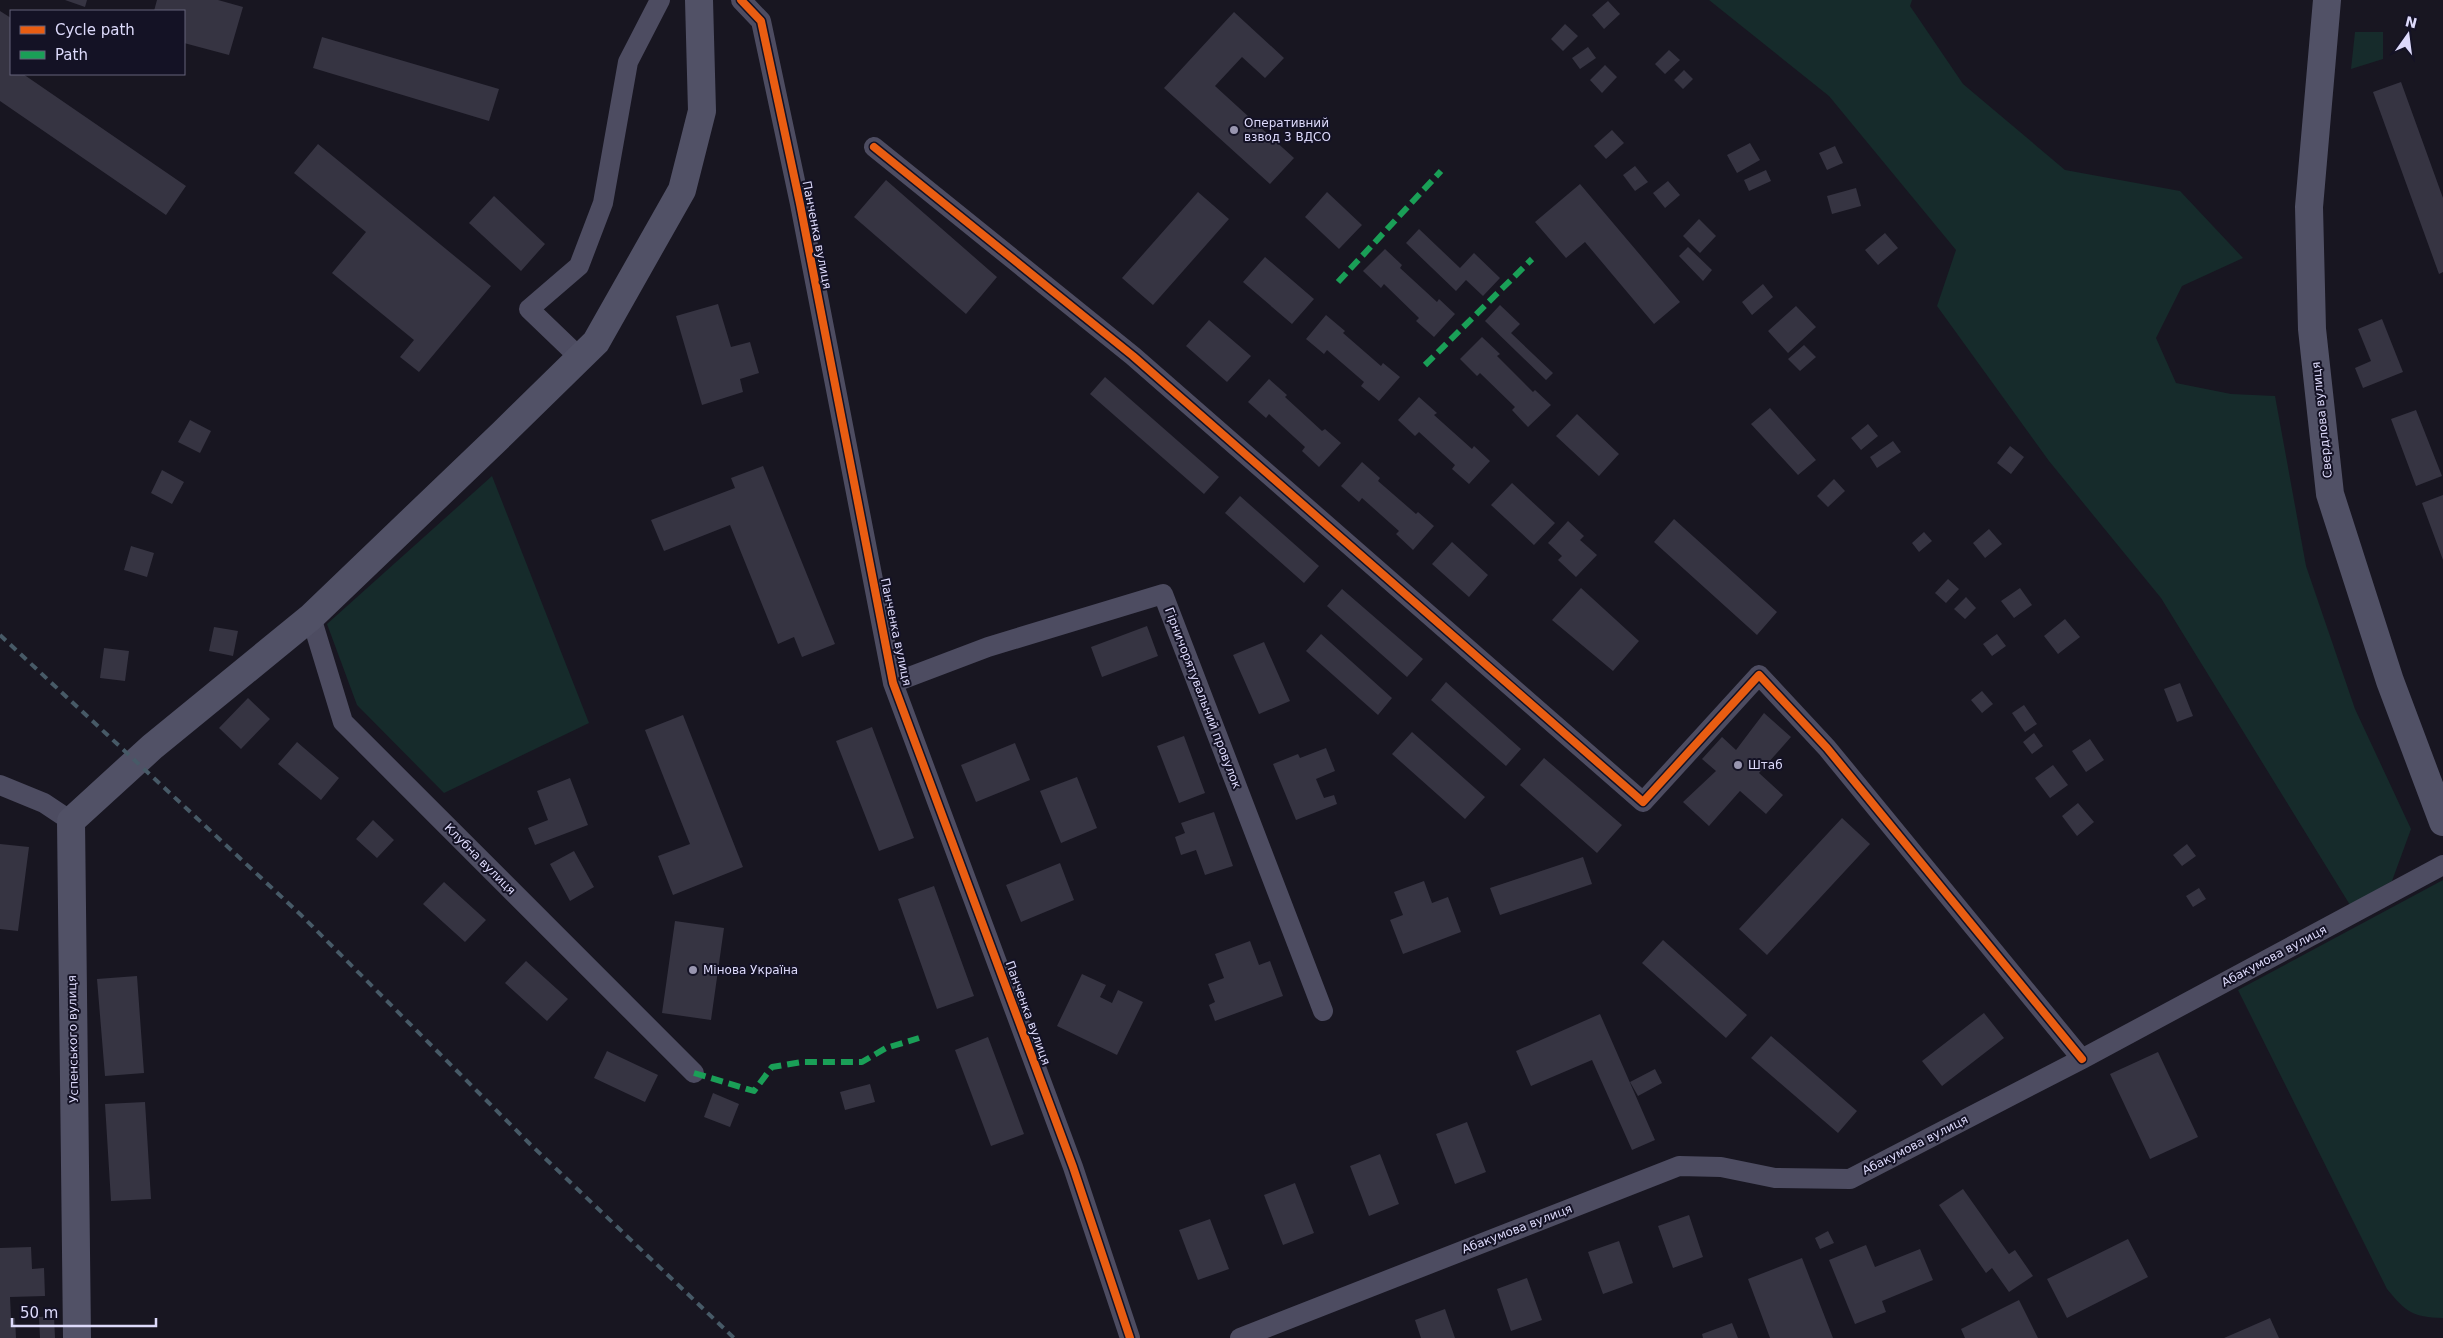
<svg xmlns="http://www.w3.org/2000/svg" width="2443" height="1338" font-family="'DejaVu Sans',sans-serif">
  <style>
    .green { fill: #162b2b }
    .building { fill: #363442 }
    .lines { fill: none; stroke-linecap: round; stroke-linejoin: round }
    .street { stroke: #4d4c61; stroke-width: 20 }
    .secondary { stroke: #515166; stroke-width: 28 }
    .rail { stroke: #475a67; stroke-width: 4; stroke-dasharray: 8 6; stroke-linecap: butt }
    .quiet { stroke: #1a9f57; stroke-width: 6; stroke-dasharray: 12 6; stroke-linecap: butt }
    .cycleway-casing { stroke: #141225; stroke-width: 11 }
    .cycleway { stroke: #e95d12; stroke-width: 8 }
    .poi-dot { fill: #9895af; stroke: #141225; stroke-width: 2 }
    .labels { text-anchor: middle; stroke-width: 4; stroke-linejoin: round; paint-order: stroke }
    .poi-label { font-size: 12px; fill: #dddafb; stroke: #141225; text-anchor: start }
    .street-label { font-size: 12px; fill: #dddafb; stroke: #141225 }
  </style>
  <rect width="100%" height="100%" fill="#181621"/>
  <!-- green -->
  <path class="green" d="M 1709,0 L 1912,0 L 1910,6 L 1963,84 L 2065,170 L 2180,191 L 2243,258 L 2182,286 L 2156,338 L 2176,383 L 2231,394 L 2275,396 L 2306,566 L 2355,709 L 2411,829 L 2392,881 L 2350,905 L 2161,598 L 2049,461 L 1937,306 L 1956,250 L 1829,96 Z
    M 2355,32 L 2383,32 L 2383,59 L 2351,69 Z
    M 492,476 L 589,723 L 444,793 L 357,705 L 327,624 Z
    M 2443,880 L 2443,1318 C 2412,1317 2406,1312 2387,1289 L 2238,990 Z"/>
  <!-- building -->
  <path class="building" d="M 65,0 L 87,0 L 85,7 Z
    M 157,0 L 218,0 L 243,7 L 229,55 L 184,43 L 184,11 L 154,11 Z
    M 1608,1 L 1620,14 L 1604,29 L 1592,15 Z
    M 0,11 L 11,18 L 11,74 L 23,74 L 186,186 L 166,215 L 0,101 Z
    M 1234,12 L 1284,58 L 1265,78 L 1242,57 L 1215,86 L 1294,158 L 1270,184 L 1164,88 Z
    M 1565,24 L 1578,36 L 1563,51 L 1551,39 Z
    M 322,37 L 499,89 L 489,121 L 313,68 Z
    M 1588,47 L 1596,58 L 1580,69 L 1572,58 Z
    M 1669,50 L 1680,60 L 1665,74 L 1655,64 Z
    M 1605,65 L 1617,77 L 1602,93 L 1590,80 Z
    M 1684,70 L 1693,79 L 1683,89 L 1674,80 Z
    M 2401,82 L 2443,198 L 2443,272 L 2439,274 L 2373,92 Z
    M 1612,130 L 1624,143 L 1606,159 L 1594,146 Z
    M 1750,143 L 1760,160 L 1737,173 L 1727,155 Z
    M 318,144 L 491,286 L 419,372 L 400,357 L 414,340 L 332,273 L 366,232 L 294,173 Z
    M 1835,146 L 1843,163 L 1827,170 L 1819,153 Z
    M 1635,166 L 1648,182 L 1635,191 L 1623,175 Z
    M 1766,170 L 1771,181 L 1749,191 L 1744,180 Z
    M 886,180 L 997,277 L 966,314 L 854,217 Z
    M 1668,181 L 1680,195 L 1665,208 L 1653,193 Z
    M 1580,184 L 1680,302 L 1654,324 L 1585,242 L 1566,258 L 1535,222 Z
    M 1856,188 L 1861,206 L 1832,214 L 1827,196 Z
    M 1198,192 L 1229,219 L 1153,305 L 1122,278 Z
    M 1327,192 L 1362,225 L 1339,249 L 1305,217 Z
    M 494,196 L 545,244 L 521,271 L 469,223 Z
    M 1699,219 L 1716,236 L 1700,253 L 1683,236 Z
    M 1419,229 L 1460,268 L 1474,253 L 1500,278 L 1483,296 L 1466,280 L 1456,291 L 1406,243 Z
    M 1885,233 L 1898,248 L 1878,265 L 1865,250 Z
    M 1688,247 L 1712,270 L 1703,281 L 1679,256 Z
    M 1385,249 L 1402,265 L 1400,268 L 1437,302 L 1439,299 L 1455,314 L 1434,337 L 1416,321 L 1419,318 L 1384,284 L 1381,288 L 1363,271 Z
    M 1265,257 L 1314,299 L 1292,324 L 1243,282 Z
    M 1763,284 L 1773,297 L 1752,315 L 1742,302 Z
    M 718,304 L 731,347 L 750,342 L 759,373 L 740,379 L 743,392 L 702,405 L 676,316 Z
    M 1500,305 L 1520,324 L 1511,333 L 1553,373 L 1546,380 L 1485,321 Z
    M 1796,306 L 1816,327 L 1788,353 L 1768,331 Z
    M 1326,315 L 1345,331 L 1343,333 L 1381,366 L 1383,363 L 1400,377 L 1379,401 L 1361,386 L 1364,382 L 1327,350 L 1324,354 L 1306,339 Z
    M 2382,319 L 2403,372 L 2363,388 L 2355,368 L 2371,361 L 2358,329 Z
    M 1209,320 L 1251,356 L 1227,382 L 1186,346 Z
    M 1482,337 L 1500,354 L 1497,356 L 1533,392 L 1535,390 L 1551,405 L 1528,427 L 1512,410 L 1515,407 L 1480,373 L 1477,376 L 1460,359 Z
    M 1804,345 L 1816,357 L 1800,371 L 1788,359 Z
    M 1105,377 L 1219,477 L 1204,494 L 1090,394 Z
    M 1269,379 L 1287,395 L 1285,397 L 1322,431 L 1325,429 L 1341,443 L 1319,467 L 1302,451 L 1305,447 L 1269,414 L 1266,418 L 1248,402 Z
    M 1419,397 L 1437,413 L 1434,415 L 1472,449 L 1474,446 L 1490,461 L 1469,484 L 1452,469 L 1455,465 L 1419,432 L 1415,436 L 1398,420 Z
    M 1770,408 L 1816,460 L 1798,475 L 1751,424 Z
    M 2416,410 L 2442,476 L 2416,486 L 2391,419 Z
    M 1577,414 L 1619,454 L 1599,476 L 1556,436 Z
    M 190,420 L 211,431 L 200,453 L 178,442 Z
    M 1868,424 L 1878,436 L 1861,450 L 1851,438 Z
    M 1893,441 L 1901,452 L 1877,468 L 1870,457 Z
    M 2010,446 L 2024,457 L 2011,474 L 1997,463 Z
    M 1362,462 L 1380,478 L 1378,481 L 1416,514 L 1418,512 L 1434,526 L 1413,550 L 1396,534 L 1399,531 L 1362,498 L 1359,502 L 1341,486 Z
    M 763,466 L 835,644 L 802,657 L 794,637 L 778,644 L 730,525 L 664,551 L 651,520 L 735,488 L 731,478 Z
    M 162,470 L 184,482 L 172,504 L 151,493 Z
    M 1834,479 L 1845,491 L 1828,507 L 1817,496 Z
    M 1512,483 L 1555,523 L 1534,545 L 1491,505 Z
    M 2443,495 L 2443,560 L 2422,503 Z
    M 1240,496 L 1319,566 L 1304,583 L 1225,513 Z
    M 1674,519 L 1777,612 L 1757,635 L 1654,542 Z
    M 1568,521 L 1584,536 L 1580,540 L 1597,555 L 1576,577 L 1558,560 L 1562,556 L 1548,543 Z
    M 1989,529 L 2002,544 L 1985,558 L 1973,543 Z
    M 1924,532 L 1932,541 L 1919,552 L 1912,543 Z
    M 1452,542 L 1488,575 L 1469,597 L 1432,564 Z
    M 131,546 L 154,553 L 147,577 L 124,570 Z
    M 1948,579 L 1959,589 L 1946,603 L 1935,593 Z
    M 1581,588 L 1639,641 L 1613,671 L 1552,620 Z
    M 2020,588 L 2032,605 L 2014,618 L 2001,601 Z
    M 1342,589 L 1423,659 L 1407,677 L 1327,606 Z
    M 1966,597 L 1976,608 L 1965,619 L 1954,609 Z
    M 2065,619 L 2080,637 L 2058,654 L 2044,636 Z
    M 1147,626 L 1158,656 L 1102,677 L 1091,647 Z
    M 214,627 L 238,631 L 233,656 L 209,651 Z
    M 1321,634 L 1392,698 L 1378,715 L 1306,651 Z
    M 1997,634 L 2006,646 L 1992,656 L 1983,644 Z
    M 1264,642 L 1290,701 L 1259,714 L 1233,655 Z
    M 104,648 L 129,651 L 125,681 L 100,678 Z
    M 1446,682 L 1521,749 L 1506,766 L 1431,700 Z
    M 2180,683 L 2193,716 L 2177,722 L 2164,689 Z
    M 1982,691 L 1993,704 L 1982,713 L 1971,700 Z
    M 248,698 L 270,719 L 241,749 L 219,728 Z
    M 2024,705 L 2037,724 L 2025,732 L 2012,713 Z
    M 1764,713 L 1791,737 L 1759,773 L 1783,795 L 1766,814 L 1740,791 L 1709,826 L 1683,802 L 1716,771 L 1702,759 L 1722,737 L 1736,750 Z
    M 683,715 L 743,867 L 673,895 L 658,856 L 690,844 L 645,730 Z
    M 872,727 L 914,838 L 879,851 L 836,741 Z
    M 1412,732 L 1485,797 L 1465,819 L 1392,754 Z
    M 2034,733 L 2043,746 L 2032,754 L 2023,742 Z
    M 1184,736 L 1205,793 L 1179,803 L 1157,746 Z
    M 2090,739 L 2104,760 L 2086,772 L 2072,751 Z
    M 297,742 L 339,778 L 321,800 L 278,764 Z
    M 1015,743 L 1030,780 L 976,802 L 961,765 Z
    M 1326,748 L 1335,771 L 1316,779 L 1324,798 L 1334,795 L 1337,804 L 1296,820 L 1273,764 L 1298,754 L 1300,758 Z
    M 1544,758 L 1622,825 L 1597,853 L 1520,785 Z
    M 2053,765 L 2068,785 L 2050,798 L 2035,778 Z
    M 1077,777 L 1097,828 L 1061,843 L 1040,791 Z
    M 570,778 L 588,825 L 535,845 L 528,828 L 548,820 L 537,791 Z
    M 2078,803 L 2094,822 L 2077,836 L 2062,816 Z
    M 1214,812 L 1233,866 L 1205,875 L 1196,850 L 1181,855 L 1175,837 L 1185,833 L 1181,823 Z
    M 1842,818 L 1870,844 L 1767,955 L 1739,929 Z
    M 373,820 L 394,840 L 377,858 L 356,839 Z
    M 0,844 L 29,847 L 18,931 L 0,929 Z
    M 2187,844 L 2196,856 L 2182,866 L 2173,855 Z
    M 574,851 L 594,887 L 570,901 L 550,864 Z
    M 1583,857 L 1592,884 L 1500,915 L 1490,888 Z
    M 1060,863 L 1074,900 L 1021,922 L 1006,885 Z
    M 1424,881 L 1432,903 L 1448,897 L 1461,932 L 1403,954 L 1390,920 L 1403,915 L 1394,892 Z
    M 444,882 L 486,920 L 465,942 L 423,904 Z
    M 934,886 L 974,996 L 937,1009 L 898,899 Z
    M 2199,888 L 2206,899 L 2193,907 L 2186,896 Z
    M 675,921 L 724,928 L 711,1020 L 662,1013 Z
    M 1663,940 L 1747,1015 L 1726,1038 L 1642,963 Z
    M 1250,941 L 1259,965 L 1270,961 L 1283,996 L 1215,1021 L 1209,1005 L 1215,1002 L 1208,984 L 1224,978 L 1215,954 Z
    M 526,961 L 568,999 L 547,1021 L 505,983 Z
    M 1082,974 L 1106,985 L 1100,997 L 1112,1003 L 1118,990 L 1143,1002 L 1117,1055 L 1057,1026 Z
    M 137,976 L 144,1073 L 105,1076 L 97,979 Z
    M 1984,1013 L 2004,1038 L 1942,1086 L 1922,1061 Z
    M 1600,1014 L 1655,1140 L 1632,1150 L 1592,1060 L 1531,1086 L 1516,1051 Z
    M 1771,1036 L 1857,1111 L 1838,1133 L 1751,1058 Z
    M 988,1037 L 1024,1134 L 991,1146 L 955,1050 Z
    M 607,1051 L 658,1075 L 645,1102 L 594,1078 Z
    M 2158,1052 L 2198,1137 L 2150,1159 L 2110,1074 Z
    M 1655,1069 L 1662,1083 L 1638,1096 L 1630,1082 Z
    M 870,1084 L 875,1102 L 845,1110 L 840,1092 Z
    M 713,1093 L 739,1104 L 730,1127 L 704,1117 Z
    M 145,1102 L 151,1199 L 111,1201 L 105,1104 Z
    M 1467,1122 L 1486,1172 L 1455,1184 L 1436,1134 Z
    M 1380,1154 L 1399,1204 L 1369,1216 L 1350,1166 Z
    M 1295,1183 L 1314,1233 L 1283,1245 L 1264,1195 Z
    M 1963,1189 L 2009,1254 L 2015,1250 L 2033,1276 L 2009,1292 L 1992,1268 L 1986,1273 L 1939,1205 Z
    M 1689,1215 L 1703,1257 L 1673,1268 L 1658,1226 Z
    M 1210,1219 L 1229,1269 L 1198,1280 L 1179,1230 Z
    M 1828,1231 L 1834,1243 L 1820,1249 L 1815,1238 Z
    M 2128,1239 L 2148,1277 L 2067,1318 L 2047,1279 Z
    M 1619,1241 L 1633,1283 L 1603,1294 L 1588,1252 Z
    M 1866,1245 L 1875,1267 L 1920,1249 L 1933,1280 L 1882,1301 L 1886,1312 L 1855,1324 L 1829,1260 Z
    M 31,1247 L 32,1269 L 44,1268 L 45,1296 L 10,1297 L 11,1318 L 15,1318 L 16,1338 L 0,1338 L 0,1248 Z
    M 1802,1258 L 1833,1338 L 1770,1338 L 1748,1279 Z
    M 1527,1278 L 1542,1320 L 1511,1331 L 1497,1289 Z
    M 2019,1300 L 2038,1338 L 1965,1338 L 1961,1329 Z
    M 1445,1309 L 1455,1338 L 1421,1338 L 1415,1320 Z
    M 54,1316 L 55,1338 L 40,1338 L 39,1317 Z
    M 2270,1318 L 2279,1338 L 2224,1338 Z
    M 1732,1323 L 1738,1338 L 1703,1338 L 1702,1334 Z"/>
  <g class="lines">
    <!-- street -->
    <path class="street" d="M 741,0 L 761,21 L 800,204 L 893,683 L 1073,1167 L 1130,1338
      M 874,147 L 1133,356 L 1643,802 L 1759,675 L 1827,748 L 2082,1059
      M 579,357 L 529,309 L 579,266 L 603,203 L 628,62 L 660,0
      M 311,617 L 343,722 L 694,1073
      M 893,683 L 988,647 L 1163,594 L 1323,1011
      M 0,785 L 44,803 L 71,821
      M 1240,1338 L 1679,1166 L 1721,1167 L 1775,1178 L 1850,1179 L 2082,1059 L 2443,865"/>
    <!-- secondary -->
    <path class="secondary" d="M 2327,0 L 2309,207 L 2312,329 L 2330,494 L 2390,681 L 2443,822
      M 77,1338 L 71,821 L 152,747 L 311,617 L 503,433 L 596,342 L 682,190 L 702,111 L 699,0"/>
    <!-- rail -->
    <path class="rail" d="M 0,635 L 301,915 L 530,1144 L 734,1338"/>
    <!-- quiet -->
    <path class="quiet" d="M 1338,282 L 1441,171
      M 1425,365 L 1532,259
      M 694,1073 L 754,1091 L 772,1067 L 802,1062 L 862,1062 L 886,1048 L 919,1038"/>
    <defs>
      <path id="cycleway" d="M 741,0 L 761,21 L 800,204 L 893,683 L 1073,1167 L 1130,1338
        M 874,147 L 1133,356 L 1643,802 L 1759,675 L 1827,748 L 2082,1059"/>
    </defs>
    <!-- cycleway casing -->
    <use href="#cycleway" class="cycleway-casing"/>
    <!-- cycleway -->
    <use href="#cycleway" class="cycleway"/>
  </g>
  <!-- markers -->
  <g class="poi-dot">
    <circle cx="1234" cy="130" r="5"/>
    <circle cx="1738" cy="765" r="5"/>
    <circle cx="693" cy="970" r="5"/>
  </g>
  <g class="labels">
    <!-- poi labels -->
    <g class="poi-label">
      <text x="1244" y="127">Оперативний<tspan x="1244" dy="14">взвод 3 ВДСО</tspan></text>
      <text x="1748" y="769">Штаб</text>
      <text x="703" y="974">Мінова Україна</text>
    </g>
    <!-- street labels -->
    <g class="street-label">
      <text transform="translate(817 235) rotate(79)" y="4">Панченка вулиця</text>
      <text transform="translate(2322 420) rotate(-96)" y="4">Свердлова вулиця</text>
      <text transform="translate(896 632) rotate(78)" y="4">Панченка вулиця</text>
      <text transform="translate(1203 698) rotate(69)" y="4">Гірничорятувальний провулок</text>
      <text transform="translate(480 859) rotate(45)" y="4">Клубна вулиця</text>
      <text transform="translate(2274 956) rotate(-28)" y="4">Абакумова вулиця</text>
      <text transform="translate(1028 1013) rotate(70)" y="4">Панченка вулиця</text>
      <text transform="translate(73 1039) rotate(-91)" y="4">Успенського вулиця</text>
      <text transform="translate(1915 1145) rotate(-27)" y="4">Абакумова вулиця</text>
      <text transform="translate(1517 1229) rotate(-21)" y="4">Абакумова вулиця</text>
    </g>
  </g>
  <!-- legend -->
  <rect x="10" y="10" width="175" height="65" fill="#141225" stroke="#64627b"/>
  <rect x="20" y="26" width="25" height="8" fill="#e95d12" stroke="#64627b"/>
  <text x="55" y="35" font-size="15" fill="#dddafb">Cycle path</text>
  <rect x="20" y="51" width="25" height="8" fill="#1a9f57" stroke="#64627b"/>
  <text x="55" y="60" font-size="15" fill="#dddafb">Path</text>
  <!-- north arrow -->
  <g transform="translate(2408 35) rotate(14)" stroke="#141225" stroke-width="4" paint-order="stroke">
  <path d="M0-4L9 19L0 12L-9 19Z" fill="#dddafb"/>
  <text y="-8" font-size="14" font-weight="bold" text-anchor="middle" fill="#dddafb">N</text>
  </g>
  <!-- scale -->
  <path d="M12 1318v8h144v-8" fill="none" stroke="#dddafb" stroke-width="2.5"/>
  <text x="20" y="1318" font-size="15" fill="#dddafb" stroke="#141225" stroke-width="4" paint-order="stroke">50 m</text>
</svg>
